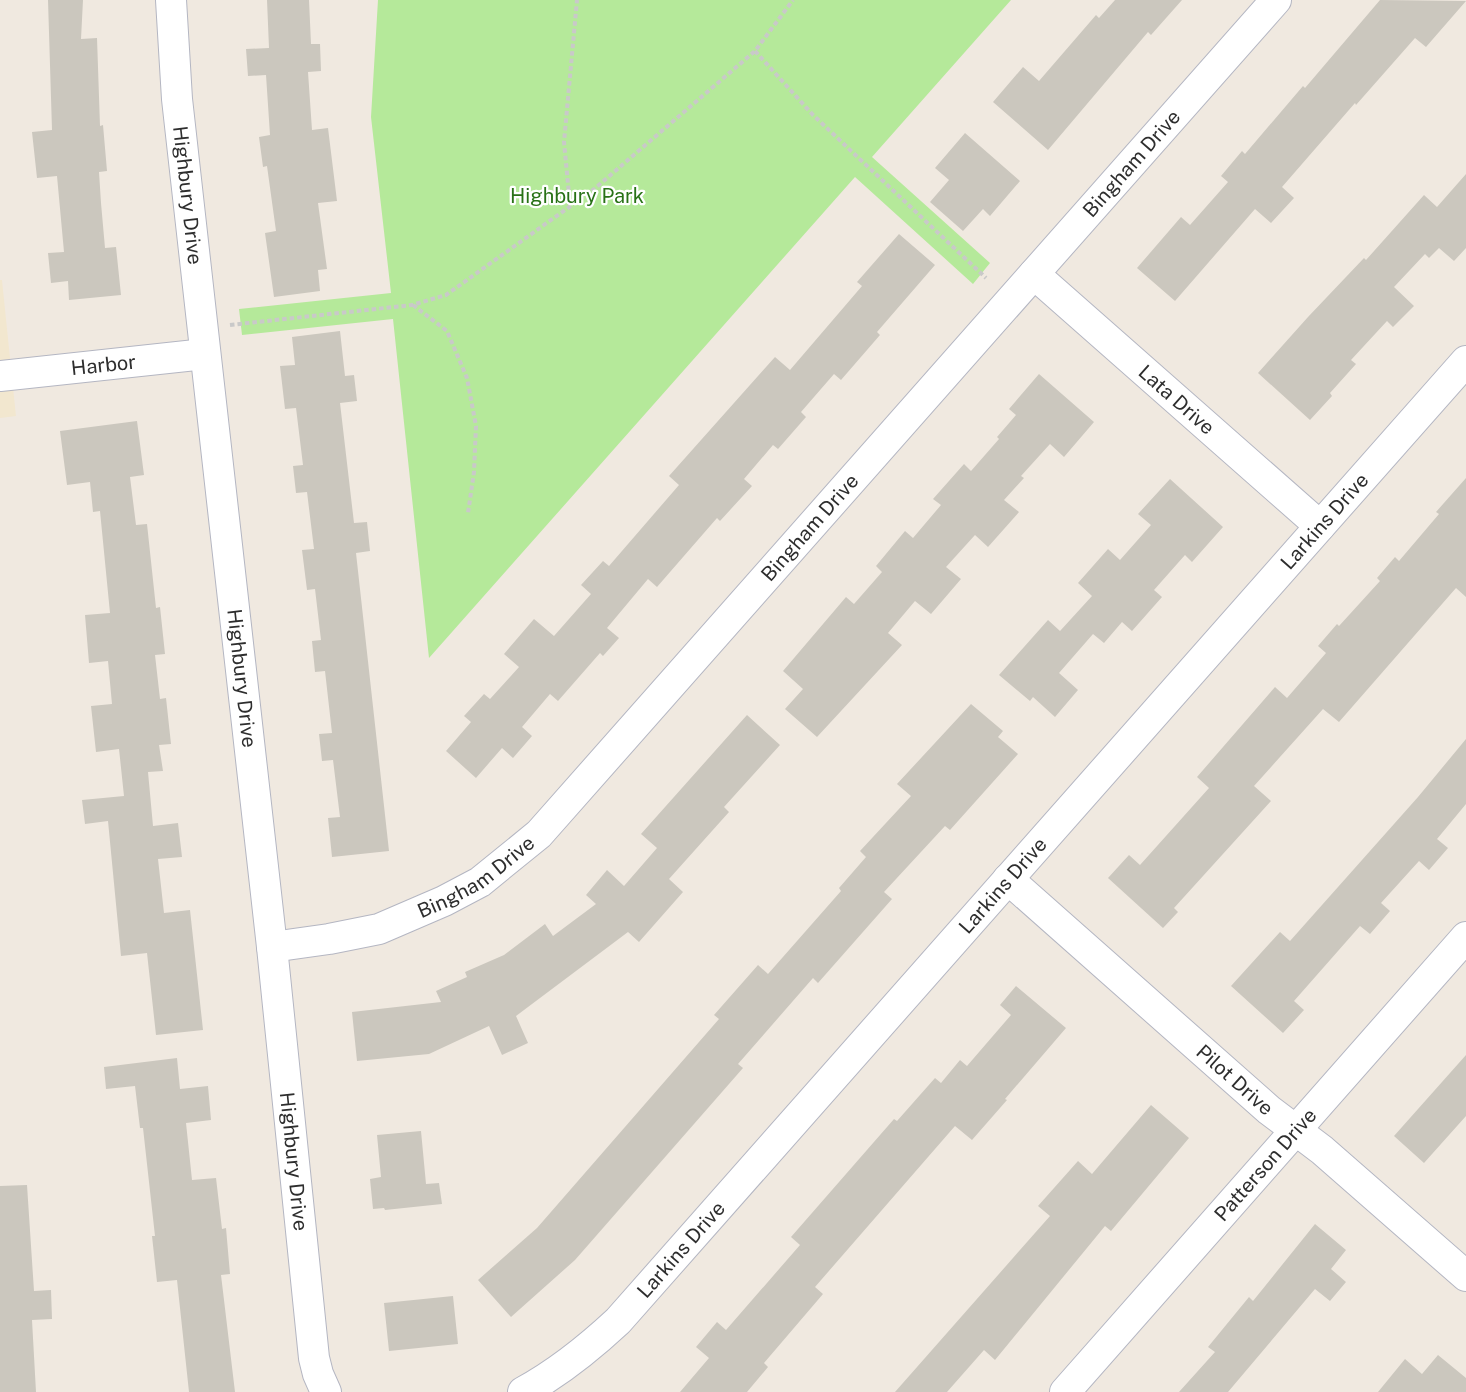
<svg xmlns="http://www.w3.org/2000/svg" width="1466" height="1392" font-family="'Public Sans',sans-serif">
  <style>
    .education { fill: #f2e7cf }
    .green { fill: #b5e99a }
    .building { fill: #cbc7be }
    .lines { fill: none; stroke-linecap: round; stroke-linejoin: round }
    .minor-casing { stroke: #b4b6c2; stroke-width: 32 }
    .path { stroke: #c9c9c9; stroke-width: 4; stroke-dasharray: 4.5 3; stroke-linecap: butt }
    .minor { stroke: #fff; stroke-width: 30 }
    .labels { text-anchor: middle; stroke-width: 4.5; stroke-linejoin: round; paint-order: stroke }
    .street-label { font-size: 20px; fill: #2e2e2e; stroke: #fff }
    .park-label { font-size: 20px; fill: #297217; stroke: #fff }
  </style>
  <rect width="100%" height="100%" fill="#f0e9e0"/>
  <!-- education -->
  <path class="education" d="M 0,280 L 2,280 L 16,416 L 0,418 Z"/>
  <!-- green -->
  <path class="green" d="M 378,0 L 1011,0 L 872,157 L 990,263 L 973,284 L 855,177 L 429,658 L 393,319 L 242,335 L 239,309 L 391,293 L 371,117 Z"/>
  <!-- building -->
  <path class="building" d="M 48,0 L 83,0 L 81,39 L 97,38 L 100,126 L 103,125 L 107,171 L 99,172 L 101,203 L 105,248 L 116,247 L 121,295 L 69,300 L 68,281 L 51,283 L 48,253 L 64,252 L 57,176 L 37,178 L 32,132 L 52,130 Z
    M 267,0 L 309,0 L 311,44 L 320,44 L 321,71 L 308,72 L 312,130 L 328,128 L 337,201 L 318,203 L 327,269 L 318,270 L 320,291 L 274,297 L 265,233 L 276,231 L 267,166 L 263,167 L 259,137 L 270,135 L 266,75 L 248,76 L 246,49 L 269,48 Z
    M 1115,0 L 1182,0 L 1151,35 L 1148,32 L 1048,150 L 993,102 L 1023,67 L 1039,81 L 1096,15 L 1099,18 Z
    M 1380,0 L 1466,1 L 1426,47 L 1415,38 L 1356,105 L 1355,103 L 1282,187 L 1294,198 L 1271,223 L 1255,209 L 1175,301 L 1137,268 L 1181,217 L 1190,225 L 1228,182 L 1221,176 L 1242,151 L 1245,154 L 1303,86 L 1305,88 Z
    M 965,133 L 1020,181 L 990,216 L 983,209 L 963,231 L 930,202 L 949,180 L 935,168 Z
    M 1466,174 L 1466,248 L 1454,261 L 1439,248 L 1429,258 L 1425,254 L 1394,287 L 1414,306 L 1393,327 L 1387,321 L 1351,360 L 1356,364 L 1330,393 L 1332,396 L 1310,420 L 1258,373 L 1308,317 L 1364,258 L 1366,260 L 1424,195 L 1437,207 Z
    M 899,234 L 935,265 L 877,332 L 880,335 L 841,380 L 834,374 L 801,412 L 806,417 L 778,449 L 773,445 L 744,479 L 752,486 L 720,521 L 717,518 L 657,587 L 648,579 L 607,628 L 619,638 L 603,656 L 600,653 L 558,701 L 550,694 L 522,727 L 532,736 L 513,758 L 502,748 L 476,778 L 446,751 L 471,722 L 464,716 L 484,694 L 490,699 L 519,667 L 504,654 L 534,619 L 554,636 L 591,594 L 581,585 L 603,561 L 609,566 L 679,485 L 669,476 L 775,357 L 790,370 L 862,286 L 857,282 Z
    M 340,331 L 345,376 L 354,375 L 357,401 L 340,403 L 354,523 L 367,522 L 370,551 L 356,553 L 389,851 L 332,857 L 328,818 L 340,817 L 333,760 L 322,761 L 319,734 L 332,733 L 325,671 L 315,672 L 312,641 L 321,640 L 315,589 L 307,590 L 302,550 L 314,549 L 307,492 L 296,493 L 293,466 L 303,465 L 296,408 L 285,409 L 280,366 L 295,365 L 292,337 Z
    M 1039,374 L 1094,422 L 1064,457 L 1050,444 L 1021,476 L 1024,478 L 1004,500 L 1019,512 L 988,547 L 975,535 L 946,567 L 961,579 L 931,614 L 915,601 L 888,633 L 902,645 L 817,737 L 785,709 L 803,689 L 783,671 L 846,597 L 854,604 L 882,572 L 876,566 L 905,531 L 913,538 L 941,505 L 933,499 L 964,464 L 971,471 L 999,439 L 997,437 L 1016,415 L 1009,409 Z
    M 137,421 L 144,475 L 130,477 L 136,525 L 147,524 L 156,608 L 160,607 L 165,654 L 155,655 L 160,699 L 166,698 L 171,744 L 159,745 L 163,771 L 148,772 L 153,826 L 178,823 L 182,857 L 158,859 L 164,913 L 190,910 L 203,1030 L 156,1035 L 147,953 L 121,956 L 108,821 L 85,824 L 82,800 L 124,796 L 119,749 L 96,752 L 91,706 L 112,704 L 108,661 L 89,663 L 85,615 L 110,613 L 100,511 L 93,512 L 90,482 L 67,485 L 60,431 Z
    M 1466,478 L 1466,597 L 1456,588 L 1339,722 L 1323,709 L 1254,786 L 1271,801 L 1174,908 L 1178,912 L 1163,928 L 1108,878 L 1129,855 L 1140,865 L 1209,788 L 1197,777 L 1275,687 L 1287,698 L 1326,653 L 1318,646 L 1337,624 L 1339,626 L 1380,581 L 1377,578 L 1395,557 L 1399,561 L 1439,514 L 1436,512 Z
    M 1170,479 L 1223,527 L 1192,562 L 1185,555 L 1154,590 L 1162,597 L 1132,631 L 1122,622 L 1104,643 L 1093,634 L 1059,673 L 1078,690 L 1055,717 L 1033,697 L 1030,701 L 999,675 L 1048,620 L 1060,631 L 1092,596 L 1078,583 L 1108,549 L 1120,560 L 1151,525 L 1138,514 Z
    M 971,704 L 1003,731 L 998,737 L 1018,754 L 950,830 L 945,826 L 884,892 L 892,899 L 818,983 L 813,978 L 738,1064 L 743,1068 L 575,1260 L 511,1317 L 478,1280 L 537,1228 L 719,1019 L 714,1015 L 758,965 L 768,974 L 841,891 L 839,888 L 866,857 L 860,851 L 911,796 L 897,784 Z
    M 747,715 L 780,745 L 724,807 L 729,812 L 669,879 L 683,892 L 639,942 L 628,932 L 516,1016 L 528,1043 L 502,1055 L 489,1026 L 429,1054 L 357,1061 L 352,1012 L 441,1002 L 436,991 L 467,977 L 465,972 L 504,955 L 545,924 L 553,936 L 596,904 L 586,895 L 607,870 L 624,886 L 657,848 L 641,834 Z
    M 1466,739 L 1466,804 L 1437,839 L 1448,848 L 1429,870 L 1419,861 L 1381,903 L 1390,911 L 1370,934 L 1360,926 L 1294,1001 L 1304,1010 L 1283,1033 L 1231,986 L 1280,932 L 1290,941 L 1418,797 Z
    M 1016,986 L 1066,1028 L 1005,1099 L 1007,1100 L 972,1140 L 955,1126 L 815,1287 L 823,1294 L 764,1363 L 768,1367 L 747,1392 L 680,1392 L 709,1358 L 696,1347 L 717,1322 L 726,1330 L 800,1245 L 791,1237 L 894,1119 L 897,1121 L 935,1078 L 941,1083 L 960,1060 L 967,1066 L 1011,1015 L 1000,1005 Z
    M 1466,1055 L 1466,1116 L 1424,1163 L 1394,1136 Z
    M 177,1058 L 180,1089 L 208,1086 L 211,1120 L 186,1123 L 192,1180 L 216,1178 L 222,1229 L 226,1228 L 230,1274 L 221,1275 L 235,1392 L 189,1392 L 177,1280 L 157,1282 L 152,1236 L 155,1236 L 143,1128 L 140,1128 L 135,1086 L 106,1089 L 104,1067 Z
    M 1151,1105 L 1189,1138 L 1111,1231 L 1105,1226 L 995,1360 L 984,1350 L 947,1392 L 895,1392 L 1050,1216 L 1038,1206 L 1078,1161 L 1092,1174 Z
    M 421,1131 L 426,1184 L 439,1183 L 442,1204 L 385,1210 L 384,1208 L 373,1209 L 370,1179 L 381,1177 L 377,1135 Z
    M 27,1185 L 34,1291 L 51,1290 L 52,1319 L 32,1320 L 36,1392 L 0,1392 L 0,1186 Z
    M 1315,1224 L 1346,1250 L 1331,1269 L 1346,1282 L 1330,1301 L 1315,1289 L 1228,1392 L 1179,1392 L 1215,1352 L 1208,1347 L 1249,1297 L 1253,1301 Z
    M 453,1296 L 458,1344 L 389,1351 L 384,1303 Z
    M 1438,1355 L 1466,1378 L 1466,1392 L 1378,1392 L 1405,1359 L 1422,1374 Z"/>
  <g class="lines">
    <defs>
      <g id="minor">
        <path id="s1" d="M 171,0 L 177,99 L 272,947 L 314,1358 L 318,1374 L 326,1392"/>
        <path id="s2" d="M 1034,274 L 1320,526"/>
        <path id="s3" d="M 0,376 L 205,354"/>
        <path id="s4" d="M 1008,879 L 1269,1110 L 1322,1150 L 1466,1276"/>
        <path id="s5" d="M 272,947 L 329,939 L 379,929 L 444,901 L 480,882 L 539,834 L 1276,0"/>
        <path id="s6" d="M 523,1392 C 558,1373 589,1348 618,1321 L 1466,361"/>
        <path id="s7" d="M 1065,1392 L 1466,937"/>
      </g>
    </defs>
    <!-- minor casing -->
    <use href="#minor" class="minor-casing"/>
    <!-- path -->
    <path class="path" d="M 755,51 L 813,115 L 986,278
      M 570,205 L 564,142 L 577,0
      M 413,305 L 447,331 L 467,378 L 476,426 L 474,472 L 468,513
      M 230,325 L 412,305 L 446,295 L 593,190 L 755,51 L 793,0"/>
    <!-- minor -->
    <use href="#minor" class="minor"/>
  </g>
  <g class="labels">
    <!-- street labels -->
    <g class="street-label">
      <text dy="7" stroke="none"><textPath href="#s5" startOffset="1191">Bingham Drive</textPath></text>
      <text dy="7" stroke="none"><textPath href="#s1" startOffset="196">Highbury Drive</textPath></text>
      <text dy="7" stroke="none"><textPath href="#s3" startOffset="104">Harbor</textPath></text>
      <text dy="7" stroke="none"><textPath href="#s2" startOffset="190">Lata Drive</textPath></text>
      <text dy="7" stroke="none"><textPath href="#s6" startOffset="1186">Larkins Drive</textPath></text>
      <text dy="7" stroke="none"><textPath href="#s5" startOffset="705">Bingham Drive</textPath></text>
      <text dy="7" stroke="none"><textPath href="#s1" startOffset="682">Highbury Drive</textPath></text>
      <text dy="7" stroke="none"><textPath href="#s5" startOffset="219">Bingham Drive</textPath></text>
      <text dy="7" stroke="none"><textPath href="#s6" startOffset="700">Larkins Drive</textPath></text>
      <text dy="7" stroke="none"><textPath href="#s4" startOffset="303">Pilot Drive</textPath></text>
      <text dy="7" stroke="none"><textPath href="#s1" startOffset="1168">Highbury Drive</textPath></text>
      <text dy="7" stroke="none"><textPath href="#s7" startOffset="303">Patterson Drive</textPath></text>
      <text dy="7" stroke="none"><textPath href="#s6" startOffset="214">Larkins Drive</textPath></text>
    </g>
    <!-- park labels -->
    <g class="park-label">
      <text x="577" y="203">Highbury Park</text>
    </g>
  </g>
</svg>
